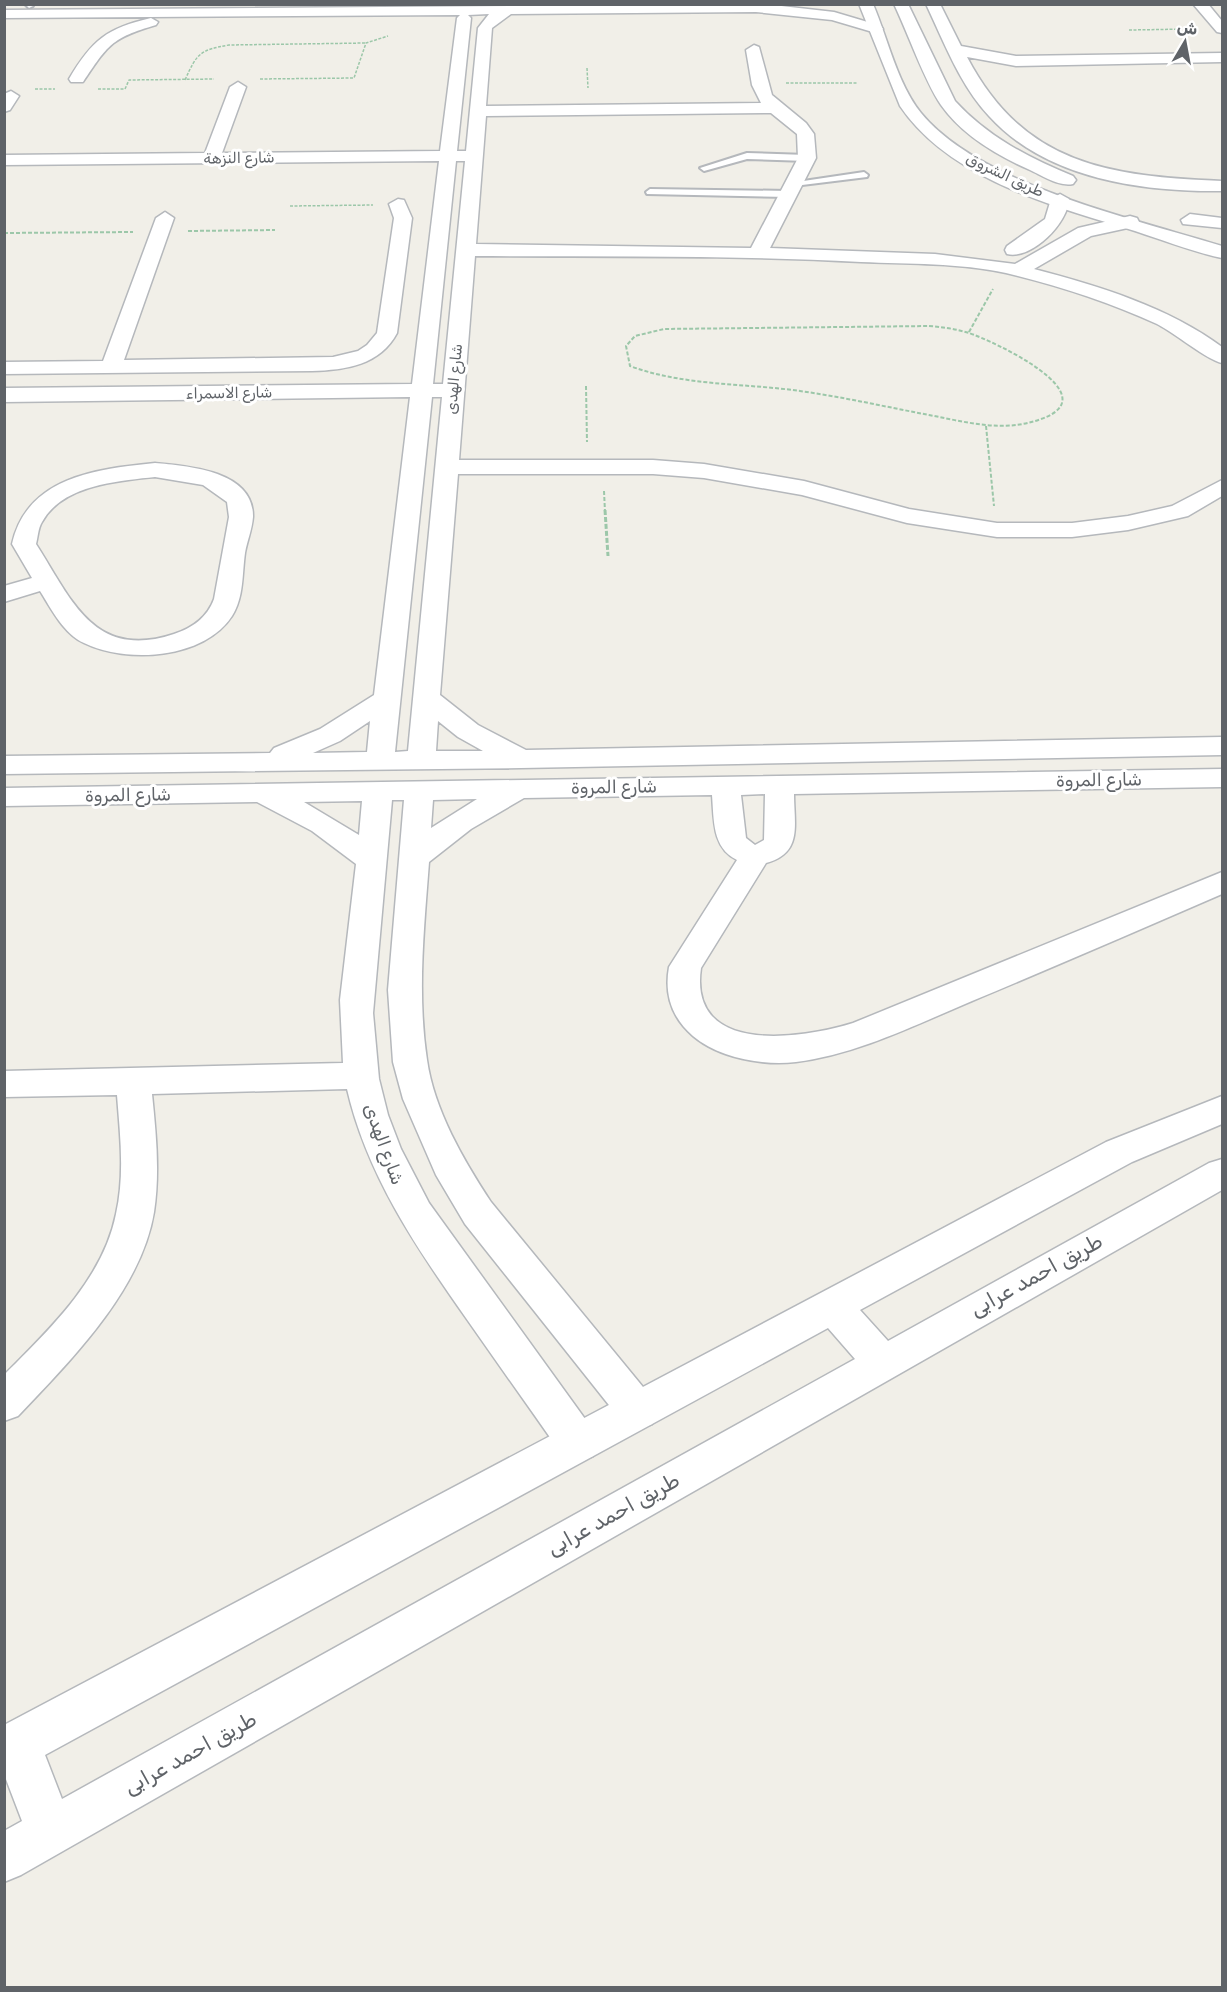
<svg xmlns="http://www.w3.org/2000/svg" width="1227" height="1992" font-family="Rubik,Vazirmatn,sans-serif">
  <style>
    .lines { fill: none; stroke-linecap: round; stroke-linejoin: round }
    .service-casing { stroke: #b5b8bc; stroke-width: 4 }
    .minor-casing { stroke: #b5b8bc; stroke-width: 3 }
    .tertiary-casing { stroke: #b5b8bc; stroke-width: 3 }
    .path-far2 { stroke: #9cc7a9; stroke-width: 1.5; stroke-dasharray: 3 1.5; stroke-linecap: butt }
    .path-far1 { stroke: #9cc7a9; stroke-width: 2; stroke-dasharray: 4 2; stroke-linecap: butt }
    .path { stroke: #9cc7a9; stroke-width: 3; stroke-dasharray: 5 2; stroke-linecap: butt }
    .service { fill: #fff; fill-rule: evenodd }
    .minor { fill: #fff; fill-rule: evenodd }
    .tertiary { fill: #fff; fill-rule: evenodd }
    .labels { text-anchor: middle; stroke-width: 6; stroke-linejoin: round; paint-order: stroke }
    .far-street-label { font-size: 15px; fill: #5f6368; stroke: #fff }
    .street-label { font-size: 18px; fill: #5f6368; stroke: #fff }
    .near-street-label { font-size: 21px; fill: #5f6368; stroke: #fff }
  </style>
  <rect width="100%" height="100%" fill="#f1efe8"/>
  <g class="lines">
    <defs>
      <path id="service" d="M 25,4 L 33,4 L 33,6 L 29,8 Z
        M 747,153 L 807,155 L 811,158 L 807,161 L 747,159 L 704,171 L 700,168 Z
        M 864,172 L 868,175 L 867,177 L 794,186 L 790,183 Z
        M 650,189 L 789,191 L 793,194 L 789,197 L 647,194 L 646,192 Z"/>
      <path id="minor" d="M 764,4 L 834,12 L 881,26 L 883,29 L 876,33 L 832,20 L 756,12 L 511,14 L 492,28 L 486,106 L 761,103 L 752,85 L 746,50 L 754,45 L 759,47 L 772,95 L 806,123 L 814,134 L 816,158 L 770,248 L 935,254 L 1015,264 L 1078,228 L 1130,216 L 1137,218 L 1139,222 L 1137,226 L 1091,236 L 1034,269 C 1099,286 1168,307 1222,347 L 1222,363 C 1207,360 1175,333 1157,324 C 1109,302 1057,285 1006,273 C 960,263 908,264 861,262 C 733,255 603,257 475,256 L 459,460 L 653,460 L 704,464 L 804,481 L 909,509 L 997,523 L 1072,523 L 1128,516 L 1172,506 L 1222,480 L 1222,496 L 1188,516 L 1128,530 L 1072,537 L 997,537 L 907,523 L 802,495 L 704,478 L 653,474 L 458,474 L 440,695 L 478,725 L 526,750 L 1222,737 L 1222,755 L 521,768 L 4,774 L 4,756 L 270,753 L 274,748 L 320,729 L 374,695 L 410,397 L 4,402 L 4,388 L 412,384 L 439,161 L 4,165 L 4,155 L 205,153 L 230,87 L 238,82 L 246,87 L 222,153 L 440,151 L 457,18 L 460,15 L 4,18 L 4,10 ZM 489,14 L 478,28 L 466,151 L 457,151 L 471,18 L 468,15 ZM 771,113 L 797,134 L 798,158 L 751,248 L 476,244 L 486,116 ZM 456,161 L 465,161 L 443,384 L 433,384 ZM 432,397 L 442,397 L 408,751 L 395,752 ZM 370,721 L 367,752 L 313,753 L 340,741 ZM 438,721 L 458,737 L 483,751 L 436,751 Z
        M 926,4 L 940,4 L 961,46 L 1016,56 L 1222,53 L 1222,62 L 1016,66 L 967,57 C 1024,166 1110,176 1222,181 L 1222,191 C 1142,192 1046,179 989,116 C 960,85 944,42 926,4 Z
        M 1193,4 L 1208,4 L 1222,21 L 1222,33 L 1217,32 Z
        M 151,18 L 158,22 L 156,25 C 111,38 108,45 83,82 L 71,82 L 69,79 C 92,40 107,28 151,18 Z
        M 11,91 L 19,96 L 10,110 L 4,112 L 4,94 Z
        M 1060,194 L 1069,199 C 1068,223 1032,260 1007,254 L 1005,250 L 1007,246 L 1045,219 L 1051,199 Z
        M 398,199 L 404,200 L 412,218 L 397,333 C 380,365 346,370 312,371 L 4,374 L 4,362 L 103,361 L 156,218 L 165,212 L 174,218 L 124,360 L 333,357 L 358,351 L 367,345 L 377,333 L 394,218 L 389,204 Z
        M 155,463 C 189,466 254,471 253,517 C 252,530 247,541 245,553 C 242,574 244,597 232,616 C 204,659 127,664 84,643 C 64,634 52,610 40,591 L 4,602 L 4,586 L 32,578 L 12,544 C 27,477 96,469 155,463 ZM 155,477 L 203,485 L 227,502 L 229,517 L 214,599 C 207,618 192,628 174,634 C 93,661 71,598 36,544 C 38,537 38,528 42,522 C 62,485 118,481 155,477 Z
        M 1222,769 L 1222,787 L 794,794 C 794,825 803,853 766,863 L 701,968 C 688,1056 801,1039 853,1023 L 1222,872 L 1222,894 C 1139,930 1056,966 972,1001 C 915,1025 858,1054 796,1062 C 763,1066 719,1058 693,1036 C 672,1018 664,994 669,967 L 737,860 C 712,848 714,820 712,795 L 524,798 L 471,829 L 429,862 C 424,929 417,994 427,1060 C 434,1110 464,1161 491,1202 L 652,1398 L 658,1411 L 652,1424 L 638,1429 L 624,1424 L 465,1224 L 436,1175 L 403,1099 L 393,1062 L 388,990 L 404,800 L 392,800 L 373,1013 L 379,1079 L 388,1115 L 401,1149 L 429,1203 L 593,1430 L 599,1443 L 593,1456 L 578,1462 L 563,1456 C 531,1410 498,1364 466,1318 C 416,1247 367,1175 347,1089 L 152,1094 C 156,1133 160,1173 154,1212 C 141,1291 70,1361 18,1416 L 4,1421 L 4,1375 C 49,1330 103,1279 116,1214 C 125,1175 120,1134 117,1095 L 4,1097 L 4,1071 L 343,1063 L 340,1000 L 356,864 L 312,831 L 257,802 L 4,806 L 4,788 ZM 765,794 L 764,840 L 755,845 L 746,838 L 741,795 ZM 477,799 L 431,828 L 433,800 ZM 362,801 L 359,835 L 304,802 Z"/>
      <path id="tertiary" d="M 859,4 L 873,4 C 888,39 897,83 921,113 C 980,185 1135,219 1222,246 L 1222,258 C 1193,252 1163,240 1135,231 C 1054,206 950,180 900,106 Z
        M 894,4 L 908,4 L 955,101 C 988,137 1029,158 1073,176 L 1076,180 L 1073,184 C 1059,187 1043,176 1030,170 C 998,156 962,135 941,105 C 924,80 908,33 894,4 Z
        M 1190,214 L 1222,218 L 1222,228 L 1183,224 L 1181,220 Z
        M 1222,1096 L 1222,1124 L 1132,1162 L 860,1310 L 888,1341 L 1209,1163 L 1222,1159 L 1222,1190 L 21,1875 L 4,1882 L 4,1831 L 22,1821 L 4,1774 L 4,1725 L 1106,1142 ZM 828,1328 L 855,1359 L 62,1799 L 45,1755 Z"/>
    </defs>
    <!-- service casing -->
    <use href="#service" class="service-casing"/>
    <!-- minor casing -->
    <use href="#minor" class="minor-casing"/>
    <!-- tertiary casing -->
    <use href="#tertiary" class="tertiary-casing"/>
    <!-- path-far2 -->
    <path class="path-far2" d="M 1129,30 L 1191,29
      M 587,68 L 588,88
      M 260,79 L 354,78 L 366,43 L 388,36
      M 185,80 C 197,53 200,50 229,45 L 366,43
      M 786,83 L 858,83
      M 35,89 L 55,89
      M 98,89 L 125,89 L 129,80 L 214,79
      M 290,206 L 373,205"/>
    <!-- path-far1 -->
    <path class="path-far1" d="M 188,231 L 275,230
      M 4,233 L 133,232
      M 929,326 C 943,327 956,329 969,333 C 993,341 1110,395 1041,419 C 1004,433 966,422 929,415 C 887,407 843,397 800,391 C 743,383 684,386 630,366 L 626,346 L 635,336 L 664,329 Z
      M 969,332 L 993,289
      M 586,386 L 587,442
      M 986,426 L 994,506
      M 604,491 L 605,512"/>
    <!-- path -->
    <path class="path" d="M 605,510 L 608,556"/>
    <!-- service -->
    <use href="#service" class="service"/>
    <!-- minor -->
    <use href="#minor" class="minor"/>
    <!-- tertiary -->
    <use href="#tertiary" class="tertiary"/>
  </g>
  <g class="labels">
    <!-- far-street labels -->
    <g class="far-street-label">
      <text transform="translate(239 158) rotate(-1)" y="5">شارع النزهة</text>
      <text transform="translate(1005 175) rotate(25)" y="5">طريق الشروق</text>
      <text transform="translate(454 379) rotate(-85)" y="5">شارع الهدى</text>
      <text transform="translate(229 393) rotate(-1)" y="5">شارع الاسمراء</text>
    </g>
    <!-- street labels -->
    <g class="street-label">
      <text transform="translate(1099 780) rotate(-1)" y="6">شارع المروة</text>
      <text transform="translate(614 787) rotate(-1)" y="6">شارع المروة</text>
      <text transform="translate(128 795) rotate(-1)" y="6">شارع المروة</text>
      <text transform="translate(384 1144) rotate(70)" y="6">شارع الهدى</text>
    </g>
    <!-- near-street labels -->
    <g class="near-street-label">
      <text transform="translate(1036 1275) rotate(-29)" y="7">طريق احمد عرابى</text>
      <text transform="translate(613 1514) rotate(-29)" y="7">طريق احمد عرابى</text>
      <text transform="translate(190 1753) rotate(-29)" y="7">طريق احمد عرابى</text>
    </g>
  </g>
  <!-- border -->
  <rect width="1227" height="1992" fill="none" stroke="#5f6368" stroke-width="12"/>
  <!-- north arrow -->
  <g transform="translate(1185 42) rotate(10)" stroke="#ffffff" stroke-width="4.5" paint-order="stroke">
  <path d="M0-4.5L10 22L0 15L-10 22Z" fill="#5f6368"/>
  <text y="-9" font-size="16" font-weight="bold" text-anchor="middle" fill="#5f6368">ش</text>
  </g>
</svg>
